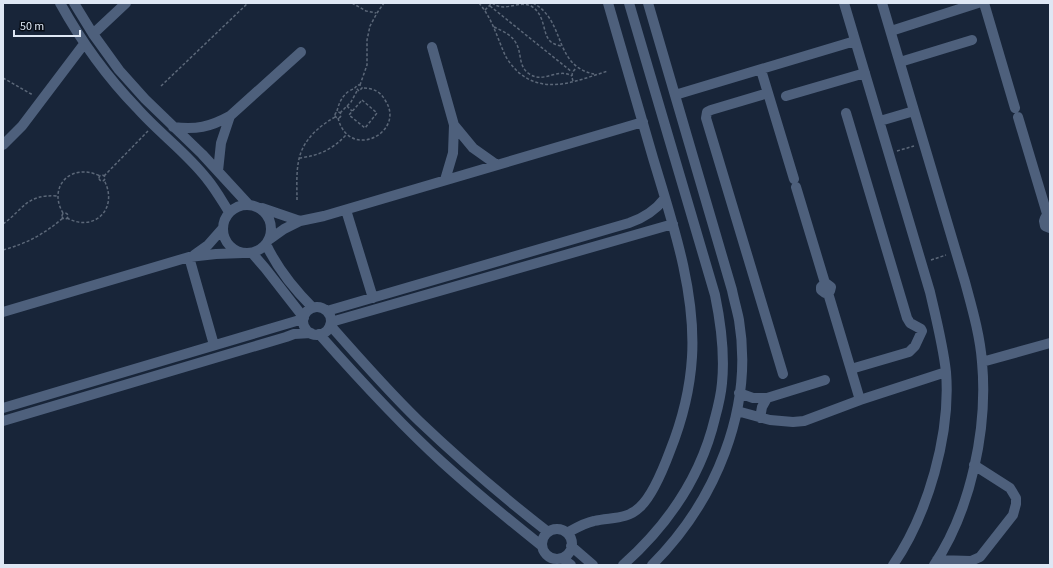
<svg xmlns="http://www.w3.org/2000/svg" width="1053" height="568" font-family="'Source Sans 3',sans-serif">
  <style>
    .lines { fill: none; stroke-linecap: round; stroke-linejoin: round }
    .path { stroke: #5c6879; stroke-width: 1.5; stroke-dasharray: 3 2; stroke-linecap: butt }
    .minor { stroke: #4e607c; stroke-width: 10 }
  </style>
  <rect width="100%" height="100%" fill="#182539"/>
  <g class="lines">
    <!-- path -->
    <path class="path" d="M 352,3 L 366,11 L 376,13
      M 479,3 C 492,18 497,37 505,55 C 508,61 513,67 518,72 C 546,96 578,80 608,71
      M 492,3 C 506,13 516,0 531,6 C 546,15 542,33 550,41 C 553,44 557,45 561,46
      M 533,3 C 566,20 553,66 594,74
      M 490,6 L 572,72
      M 485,10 L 492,3
      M 494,27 C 502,31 511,34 516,43 C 522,53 518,65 528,73 C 543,85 557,67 572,76
      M 3,78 L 33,95
      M 573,81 C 571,75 572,71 577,68
      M 360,85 L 367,65 L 367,40 L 370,26 L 377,13 L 384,3
      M 161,86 L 248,3
      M 362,100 L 377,113 L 365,128 L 349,115 Z
      M 347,106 L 352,111
      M 337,111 C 339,103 342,96 349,91 C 353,89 355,89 357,85 L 360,85 L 362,88 L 359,91 L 356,88
      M335 115a3 3 0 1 1 6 0a3 3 0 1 1-6 0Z
      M 340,113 L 351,102 L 357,91
      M 338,118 C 349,162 407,132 385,100 C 380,91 372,88 362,88
      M 897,151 L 914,146
      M 299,158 C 319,156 333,149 347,134
      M99 178a3 3 0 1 1 6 0a3 3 0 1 1-6 0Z
      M 104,176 L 148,131
      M 297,200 C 297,187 296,172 299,159 C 303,140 319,126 335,117
      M62 216a3 3 0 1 1 6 0a3 3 0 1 1-6 0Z
      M 63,213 C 47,186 72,162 100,176
      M 67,218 C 95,233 119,208 104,180
      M 3,224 C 24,209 26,194 57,196
      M 3,250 C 28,243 44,234 63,218
      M 931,260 L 946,255"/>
    <!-- minor -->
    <path class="minor" d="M 60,3 C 81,41 107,77 137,108 C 159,133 187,153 207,179 C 216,190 222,201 229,212
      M 74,3 L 93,34 L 119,70 L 145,99 L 202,154 L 248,204
      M 648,3 L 732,290 C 734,300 737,310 739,320 C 754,410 715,502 652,565
      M 844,3 L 930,292 C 936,318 943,345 946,372 C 951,434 928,514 893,565
      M 882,3 L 965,282 C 972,308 980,335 982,362 C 988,428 971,510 934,565
      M 984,3 L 1015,108
      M 891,31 L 978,3
      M 93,34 L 126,3
      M 432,47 L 454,125 L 453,153 L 445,180
      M 900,62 L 972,40
      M 761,70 L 794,179
      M 768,93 L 711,110 L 707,112 L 706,118 L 783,374
      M 675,95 L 855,41
      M 786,96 L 865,73
      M 846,113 L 907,318 L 910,323 L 921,329 L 922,331 L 915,346 L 909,352 L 851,369
      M 1018,117 L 1048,217
      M 880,121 L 914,111
      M 454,125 L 473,148 L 497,165
      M 173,127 C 196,130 210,127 230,116 L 301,52
      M 3,145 L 22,126 L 84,44
      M 218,171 L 221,143 L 230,116
      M 796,187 L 825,283 L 827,284 L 831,287 L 830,291 L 825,293 L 821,290 L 821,287 L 825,283
      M223 229a24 24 0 1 1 48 0a24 24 0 1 1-48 0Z
      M 262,208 L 300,221
      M 346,210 L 373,298
      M 1050,217 L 1045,218 L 1044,221 L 1045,226 L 1050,228
      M 270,239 L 284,229 L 300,221 L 324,216 L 643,122
      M 266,244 C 277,268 295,290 313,308
      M 252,253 L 265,268 L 304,318
      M 194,255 L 208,245 L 223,228
      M 189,257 L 214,345
      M 828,293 L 860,400
      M303 321a14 14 0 1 1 28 0a14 14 0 1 1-28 0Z
      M 327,311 L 629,223 C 644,218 655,211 665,198
      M 3,312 L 189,257 L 216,254 L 243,253
      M 331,322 L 673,224
      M 330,325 C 359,358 388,391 419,421 C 460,460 503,497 548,532
      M 319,334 C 358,378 398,422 442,462 C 474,491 508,519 542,546
      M 982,362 L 1050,343
      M 739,393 L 753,398 L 767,398 L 825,380
      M 3,408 L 303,319
      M 737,411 L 770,420 L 793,422 L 804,421 L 860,400 L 946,372
      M 760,418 L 762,407 L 767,398
      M 3,421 L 286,337 L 294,334 L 311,333
      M542 544a15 15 0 1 1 30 0a15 15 0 1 1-30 0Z
      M 567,533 C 576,528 584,523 594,521 C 611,517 627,520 640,507 C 652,496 664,467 670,451 C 682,421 690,390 692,357 C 696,291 672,221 653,158 C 638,106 623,55 608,3
      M 571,546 L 593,565
      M 562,558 L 571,565
      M 937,560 L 971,561 L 980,557 L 1013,515 L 1016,504 L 1016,498 L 1010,488 L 974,465
      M 623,565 C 668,525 701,477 715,418 C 718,407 721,395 722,383 C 725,353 721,324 715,295 L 629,3"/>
  </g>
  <!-- border -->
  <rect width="1053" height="568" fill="none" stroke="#dee7f4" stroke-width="8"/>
  <!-- scale -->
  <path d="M14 30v6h66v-6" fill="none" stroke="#dee7f4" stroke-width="2"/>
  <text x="20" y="30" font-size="12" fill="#dee7f4" stroke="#080e17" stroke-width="3" paint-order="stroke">50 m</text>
</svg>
